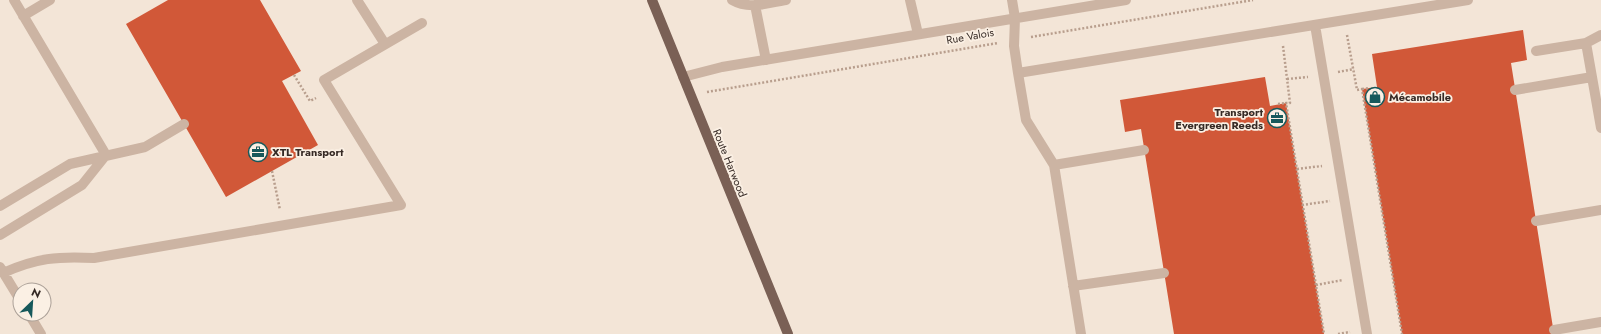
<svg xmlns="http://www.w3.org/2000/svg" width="1601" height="334" font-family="Jost,sans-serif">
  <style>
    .building { fill: #d15838 }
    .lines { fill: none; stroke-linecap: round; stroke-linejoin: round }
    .path { stroke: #b89e8d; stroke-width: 2.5; stroke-dasharray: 2 2; stroke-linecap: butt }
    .minor { stroke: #ccb4a3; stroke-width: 10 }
    .major { stroke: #7a6055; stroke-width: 10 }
    .labels { text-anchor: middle; stroke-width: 3.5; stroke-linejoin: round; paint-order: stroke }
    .street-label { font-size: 11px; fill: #362a25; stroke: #fbf0e4 }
    .poi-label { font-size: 11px; font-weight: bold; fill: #362a25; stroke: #fbf0e4; text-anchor: start }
  </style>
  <rect width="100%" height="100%" fill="#f3e5d7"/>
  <!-- building -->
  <path class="building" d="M 168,0 L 260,0 L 301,71 L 282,81 L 318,145 L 226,197 L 126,24 Z
    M 1523,30 L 1527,60 L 1511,63 L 1554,334 L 1402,334 L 1362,89 L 1377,87 L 1372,54 Z
    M 1265,77 L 1270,106 L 1286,103 L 1324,334 L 1174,334 L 1141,129 L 1125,132 L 1120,100 Z"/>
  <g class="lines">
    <!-- path -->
    <path class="path" d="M 1347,35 L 1357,90 L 1362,89 L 1402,334
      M 1031,37 L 1253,0
      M 1283,46 L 1290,103 L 1286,103 L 1324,334
      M 1338,72 L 1354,69
      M 294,75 L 310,101 L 316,98
      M 1287,79 L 1308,77
      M 1362,89 L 1370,88
      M 707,92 L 998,43
      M 1278,104 L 1286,103
      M 1297,169 L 1322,166
      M 272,171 L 280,210
      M 1302,205 L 1330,201
      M 1316,285 L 1343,280
      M 1338,334 L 1350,332"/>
    <!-- minor -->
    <path class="minor" d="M 14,0 L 106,155
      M 357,0 L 385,44
      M 732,0 C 749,10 768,3 786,0
      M 910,0 L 918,34
      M 1012,0 L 1015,18 L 1014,46 L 1018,73 L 1468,0
      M 755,5 L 766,60
      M 23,16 L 50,0
      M 1315,25 L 1367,334
      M 1601,35 L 1586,43 L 1601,128
      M 1536,51 L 1586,43
      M 1018,73 L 1026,120 L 1054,165 L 1081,334
      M 683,77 L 722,67 L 1126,0
      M 1515,90 L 1592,77
      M 1054,165 L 1144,150
      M 0,206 L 70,164 L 145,147 L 184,124
      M 1536,221 L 1601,210
      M 0,235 L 82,185 L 106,155
      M 0,267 L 20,300
      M 3,273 C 36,258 58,256 94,258 L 401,205 L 324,80 L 422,23
      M 1073,286 L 1164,273
      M 29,314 L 41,334
      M 1554,330 L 1601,322"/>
    <!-- major -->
    <path class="major" d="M 652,0 L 788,334"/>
  </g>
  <!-- icons -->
  <defs>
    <symbol id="shop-ring" viewBox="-11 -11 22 22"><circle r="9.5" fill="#fbf0e4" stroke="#17595b" stroke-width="1.5"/><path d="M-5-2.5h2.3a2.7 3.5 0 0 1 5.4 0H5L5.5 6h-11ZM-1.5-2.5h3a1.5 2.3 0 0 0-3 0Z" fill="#17595b"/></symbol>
    <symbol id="office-ring" viewBox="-11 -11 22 22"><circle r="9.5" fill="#fbf0e4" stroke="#17595b" stroke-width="1.5"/><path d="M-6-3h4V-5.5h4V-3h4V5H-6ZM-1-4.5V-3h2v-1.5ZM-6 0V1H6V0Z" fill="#17595b"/></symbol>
  </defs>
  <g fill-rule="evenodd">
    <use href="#shop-ring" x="1364" y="86" width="22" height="22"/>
    <use href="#office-ring" x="1266" y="107" width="22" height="22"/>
    <use href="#office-ring" x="247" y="141" width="22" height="22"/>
  </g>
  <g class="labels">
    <!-- street labels -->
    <g class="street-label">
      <text transform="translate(970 36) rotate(-10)" y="4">Rue Valois</text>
      <text transform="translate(730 163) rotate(68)" y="4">Route Harwood</text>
    </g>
    <!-- poi labels -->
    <g class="poi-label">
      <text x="1389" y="101">Mécamobile</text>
      <text x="1263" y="116" text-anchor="end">Transport<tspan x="1263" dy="13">Evergreen Reeds</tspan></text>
      <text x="272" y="156">XTL Transport</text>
    </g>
  </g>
  <!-- north arrow -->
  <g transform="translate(32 302) rotate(25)"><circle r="19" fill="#fbf0e4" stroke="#aca198"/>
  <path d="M0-3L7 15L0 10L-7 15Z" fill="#17595b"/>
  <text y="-6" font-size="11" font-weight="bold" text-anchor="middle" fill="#362a25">N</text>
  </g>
</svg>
